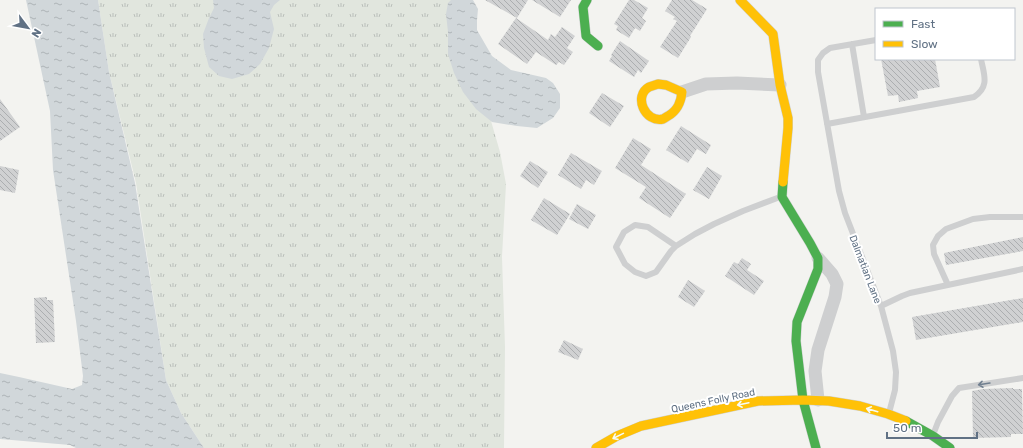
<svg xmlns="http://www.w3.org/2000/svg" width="1023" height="448" font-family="Rubik,sans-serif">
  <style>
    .grass { fill: url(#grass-tufts) }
    .water { fill: url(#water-ripples) }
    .building { fill: url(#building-back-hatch) }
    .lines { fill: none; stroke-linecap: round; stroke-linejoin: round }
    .fast-casing { stroke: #cfd1d1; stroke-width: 10 }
    .slow-casing { stroke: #cfd1d1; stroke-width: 10 }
    .lane { stroke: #cecfd0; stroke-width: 6 }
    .street { stroke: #cecfd0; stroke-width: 13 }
    .fast { stroke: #4caf50; stroke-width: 9 }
    .slow { stroke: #ffc107; stroke-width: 9 }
    .oneway { stroke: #707f8f }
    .oneway2 { stroke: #f6fbf6 }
    .labels { text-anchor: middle; stroke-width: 4; stroke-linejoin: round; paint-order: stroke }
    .street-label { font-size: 10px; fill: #607184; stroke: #fff }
  </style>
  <defs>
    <pattern id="grass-tufts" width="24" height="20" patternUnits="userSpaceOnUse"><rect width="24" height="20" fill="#e1e6de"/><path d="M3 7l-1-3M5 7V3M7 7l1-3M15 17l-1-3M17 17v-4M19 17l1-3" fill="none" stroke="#babfba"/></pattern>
    <pattern id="water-ripples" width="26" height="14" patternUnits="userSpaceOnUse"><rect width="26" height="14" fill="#d1d7da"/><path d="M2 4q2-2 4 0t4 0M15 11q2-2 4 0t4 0" fill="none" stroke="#adb3b6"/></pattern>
    <pattern id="building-back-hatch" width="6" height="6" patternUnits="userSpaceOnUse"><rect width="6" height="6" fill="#d0d1d2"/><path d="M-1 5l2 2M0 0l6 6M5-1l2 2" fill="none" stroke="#acaeb0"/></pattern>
  </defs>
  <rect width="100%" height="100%" fill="#f3f3f0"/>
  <!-- grass -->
  <path class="grass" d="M 98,0 L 456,0 L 500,152 L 506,184 L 502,257 L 505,347 L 504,448 L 204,448 L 181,413 L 166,380 L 136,183 L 109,72 Z"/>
  <!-- water -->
  <path class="water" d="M 26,0 L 98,0 L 109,72 L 135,183 L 166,380 L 181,413 L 204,448 L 76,448 L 70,445 L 0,439 L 0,373 L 19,377 L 72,389 L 82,385 L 83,376 L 76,321 L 53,170 L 50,111 Z
    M 213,0 L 280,0 L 274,5 L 270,12 L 274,29 L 269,48 L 260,64 L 249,74 L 232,79 L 219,76 L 209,67 L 204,48 L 203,34 L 209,18 L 214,8 Z
    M 451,0 L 473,0 L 478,9 L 477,20 L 477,30 L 492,56 L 511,70 L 546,78 L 553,83 L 560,94 L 560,108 L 553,118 L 537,128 L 517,126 L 492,122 L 476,109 L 463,92 L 454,73 L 448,54 L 448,32 L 446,14 L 448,3 Z"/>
  <!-- building -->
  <path class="building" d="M 485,0 L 528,0 L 517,18 Z
    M 532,0 L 571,0 L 560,17 Z
    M 629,0 L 634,0 L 648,8 L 642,18 L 646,21 L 640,31 L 635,28 L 629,38 L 616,30 L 618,26 L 614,24 Z
    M 672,0 L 692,0 L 707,9 L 690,36 L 691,37 L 678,58 L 660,47 L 677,21 L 673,19 L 675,17 L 665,11 Z
    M 516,18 L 548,40 L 551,34 L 555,37 L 562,27 L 575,36 L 567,48 L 573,52 L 564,65 L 559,62 L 556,65 L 536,52 L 527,64 L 498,44 Z
    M 620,41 L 649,61 L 641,73 L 638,70 L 634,77 L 609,61 L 612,56 L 611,55 Z
    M 881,59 L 935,59 L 940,87 L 917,91 L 918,98 L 899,102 L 898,95 L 888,96 Z
    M 602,93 L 624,106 L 610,127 L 589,113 Z
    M 0,99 L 20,127 L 0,141 Z
    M 681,126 L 711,145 L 706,154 L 697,149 L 688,163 L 666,150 Z
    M 633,138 L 651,149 L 641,165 L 686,194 L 670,218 L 639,198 L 646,187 L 615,168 Z
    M 571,153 L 602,171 L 594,185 L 586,180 L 581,189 L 558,175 Z
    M 530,161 L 548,172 L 538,188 L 520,176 Z
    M 0,166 L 19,170 L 15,193 L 0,190 Z
    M 707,167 L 722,176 L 709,199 L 693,190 Z
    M 544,198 L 570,214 L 557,235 L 531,220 Z
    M 577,204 L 596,215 L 588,229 L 569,219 Z
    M 1023,237 L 1023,251 L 946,265 L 944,253 Z
    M 742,258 L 751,264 L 747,270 L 764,281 L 754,295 L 725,276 L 734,262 L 738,264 Z
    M 688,280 L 705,291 L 694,307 L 678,297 Z
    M 47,297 L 47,300 L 53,300 L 55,342 L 36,343 L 34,298 Z
    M 1023,298 L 1023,322 L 916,340 L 912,317 Z
    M 564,340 L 583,349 L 578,360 L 558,352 Z
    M 1013,388 L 1013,389 L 1022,389 L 1023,434 L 1011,434 L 1011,437 L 973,438 L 972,391 L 983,389 Z"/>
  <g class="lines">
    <defs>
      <path id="fast" d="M 587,0 L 583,7 L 586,36 L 598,46
        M 783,182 L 782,197 L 810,243 L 818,258 L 818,269 L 797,322 L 796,341 L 803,400 L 816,448
        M 906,421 L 933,436 L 950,448"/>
      <path id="slow" d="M 740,0 L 773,34 L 780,85 L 788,118 L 788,128 L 783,182
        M 658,84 L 666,85 L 682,92 C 681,102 678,110 668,116 C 666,117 665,118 663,119 C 645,123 633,96 649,87 C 652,86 655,85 658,84 Z
        M 596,448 L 617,436 L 641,426 L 758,401 L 803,400 L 829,401 L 860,406 L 888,414 L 906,421"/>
    </defs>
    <!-- fast casing -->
    <use href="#fast" class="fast-casing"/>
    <!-- slow casing -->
    <use href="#slow" class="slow-casing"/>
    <!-- lane -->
    <path class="lane" d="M 876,40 L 830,48 L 823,53 L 818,60 L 818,72 L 839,191 L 845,213 L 881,306 L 893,351 L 896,372 L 895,390 L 889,413
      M 852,44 L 864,117
      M 827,124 L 974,97 C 990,86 984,75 981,59
      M 676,246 L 648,227 L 635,225 L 624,232 L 616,247 L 625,264 L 635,272 L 646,276 L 656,272 L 671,251 L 676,246 L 695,234 L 714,224 L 743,211 L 780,197
      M 948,285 L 934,254 L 933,245 L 938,236 L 946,229 L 973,219 L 990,217 L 1023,217
      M 881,306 L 902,296 L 910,293 L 1023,269
      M 933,435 L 938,422 L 952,396 L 959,388 L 1023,378"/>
    <!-- street -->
    <path class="street" d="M 682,92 L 706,84 L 737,83 L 780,85
      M 818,400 L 815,371 L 818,350 L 835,297 L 837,284 L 832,274 L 818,258"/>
    <!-- fast -->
    <use href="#fast" class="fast"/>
    <!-- slow -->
    <use href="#slow" class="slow"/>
  </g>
  <!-- one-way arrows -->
  <defs><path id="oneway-shaft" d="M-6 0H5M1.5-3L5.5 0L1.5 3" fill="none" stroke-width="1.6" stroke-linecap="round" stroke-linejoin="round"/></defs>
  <use class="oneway" href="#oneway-shaft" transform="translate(984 384) rotate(171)"/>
  <g class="oneway2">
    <use href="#oneway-shaft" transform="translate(743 404) rotate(168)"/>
    <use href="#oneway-shaft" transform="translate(872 410) rotate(-164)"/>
    <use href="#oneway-shaft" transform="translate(618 436) rotate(154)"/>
  </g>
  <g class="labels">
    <!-- street labels -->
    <g class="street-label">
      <text transform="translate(866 269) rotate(69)" y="4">Dalmatian Lane</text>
      <text transform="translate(713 400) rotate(-12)" y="4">Queens Folly Road</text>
    </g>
  </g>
  <!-- legend -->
  <rect x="875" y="8" width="140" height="52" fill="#ffffff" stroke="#bfc6ce"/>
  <rect x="883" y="21" width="20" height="6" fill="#4caf50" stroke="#bfc6ce"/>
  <text x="911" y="28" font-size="12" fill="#607184">Fast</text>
  <rect x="883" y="41" width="20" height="6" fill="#ffc107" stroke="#bfc6ce"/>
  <text x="911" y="48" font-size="12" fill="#607184">Slow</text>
  <!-- north arrow -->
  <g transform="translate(28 28) rotate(122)" stroke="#ffffff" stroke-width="3" paint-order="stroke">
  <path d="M0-3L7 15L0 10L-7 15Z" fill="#607184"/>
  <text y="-6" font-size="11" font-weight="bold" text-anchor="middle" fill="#607184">N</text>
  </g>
  <!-- scale -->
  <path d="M887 432v6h90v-6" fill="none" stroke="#607184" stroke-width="2"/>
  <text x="893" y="432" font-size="12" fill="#607184" stroke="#ffffff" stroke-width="3" paint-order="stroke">50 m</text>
</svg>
